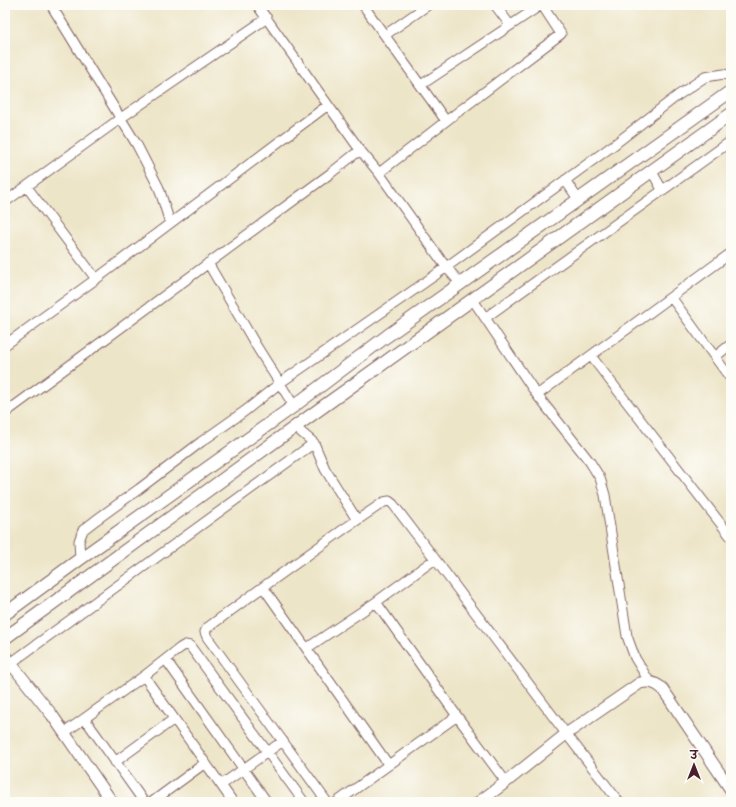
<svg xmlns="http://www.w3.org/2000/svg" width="736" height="807" font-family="Caveat,'Playpen Sans Deva',sans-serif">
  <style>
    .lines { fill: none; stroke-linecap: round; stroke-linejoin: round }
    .minor-casing { stroke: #836462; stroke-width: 11 }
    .tertiary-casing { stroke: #836462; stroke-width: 13 }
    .secondary-casing { stroke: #836462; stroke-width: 14 }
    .minor { stroke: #fff; stroke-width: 9 }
    .tertiary { stroke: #fff; stroke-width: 11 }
    .secondary { stroke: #fff; stroke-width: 12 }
  </style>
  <rect width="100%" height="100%" fill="#fdfcf7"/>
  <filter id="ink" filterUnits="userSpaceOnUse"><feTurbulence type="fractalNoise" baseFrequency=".025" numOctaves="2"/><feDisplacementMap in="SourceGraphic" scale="8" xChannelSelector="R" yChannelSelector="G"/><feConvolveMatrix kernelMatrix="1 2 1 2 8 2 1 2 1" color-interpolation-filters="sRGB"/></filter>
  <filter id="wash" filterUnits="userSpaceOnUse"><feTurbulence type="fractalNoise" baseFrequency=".012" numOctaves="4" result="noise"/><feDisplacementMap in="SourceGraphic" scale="16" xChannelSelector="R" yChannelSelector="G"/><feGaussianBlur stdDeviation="0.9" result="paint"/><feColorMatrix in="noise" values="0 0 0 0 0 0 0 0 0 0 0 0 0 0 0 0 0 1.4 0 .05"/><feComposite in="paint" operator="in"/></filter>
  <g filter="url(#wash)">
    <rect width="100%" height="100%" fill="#ede5c8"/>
  </g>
  <g filter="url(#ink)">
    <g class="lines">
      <defs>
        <path id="minor" d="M 51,5 L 137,145 L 159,188 L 170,223
          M 257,5 L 360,150 L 379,173 L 446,267 L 461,284
          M 363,5 L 446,121
          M 495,5 L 510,25
          M 385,35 L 428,5
          M 421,85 L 541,5
          M 652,172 L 663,191
          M 379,173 L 446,121 L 561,34 L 542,5
          M 565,180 L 578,199
          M 27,187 L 96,279
          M 5,202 L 121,118 L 267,18
          M 208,263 L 257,347 L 294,406
          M 671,297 L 731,379
          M 473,300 L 537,395 L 590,462 L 600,478 L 605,495 L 627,636 L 635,658 L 649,681
          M 485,318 L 731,141
          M 5,345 L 96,279 L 328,105
          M 591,356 L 731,537
          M 715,357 L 731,344
          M 537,395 L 731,253
          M 5,413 L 331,173 L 360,150
          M 295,427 L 314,443 L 325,469 L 357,520
          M 80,559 L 79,541 L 83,530 L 96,520 L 139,489 L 201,442 L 245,411 L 280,383 L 434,276 L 615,144 L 677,96 L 705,77 L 724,74 L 731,76
          M 263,587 L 344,529 L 384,502 L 389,501 L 393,504 L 435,559
          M 376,602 L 457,716 L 506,782
          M 307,648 L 376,602 L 435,559 L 558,723 L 619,802
          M 166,660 L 267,802
          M 11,663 L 314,443
          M 144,676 L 180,648 L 185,645 L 190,646 L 304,802
          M 85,719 L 144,802
          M 64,733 L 144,676 L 233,802
          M 115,762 L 174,719
          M 221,785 L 283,741
          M 152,802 L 205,763
          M 327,802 L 207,637 L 205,632 L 207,628 L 263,587 L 388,764
          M 337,802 L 457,716"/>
        <path id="tertiary" d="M 5,656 L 52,715 L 112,802
          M 479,802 L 506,782 L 566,734 L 640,683 C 649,681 654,682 662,688 L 731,790"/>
        <path id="secondary" d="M 5,614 L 80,559 L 294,406 L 387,336 L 731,91
          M 5,638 L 310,416 L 731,114"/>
      </defs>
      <!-- minor casing -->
      <use href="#minor" class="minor-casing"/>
      <!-- tertiary casing -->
      <use href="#tertiary" class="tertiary-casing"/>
      <!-- secondary casing -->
      <use href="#secondary" class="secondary-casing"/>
      <!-- minor -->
      <use href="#minor" class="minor"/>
      <!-- tertiary -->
      <use href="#tertiary" class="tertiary"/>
      <!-- secondary -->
      <use href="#secondary" class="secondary"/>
    </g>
  </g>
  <!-- margin -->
  <rect width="736" height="807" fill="none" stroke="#fdfcf7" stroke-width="20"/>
  <!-- north arrow -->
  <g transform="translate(694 765)" stroke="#fdfcf7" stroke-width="3" paint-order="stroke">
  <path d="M0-3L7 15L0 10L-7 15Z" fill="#4a1f2b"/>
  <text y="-6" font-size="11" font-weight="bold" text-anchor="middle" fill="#4a1f2b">उ</text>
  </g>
</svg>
